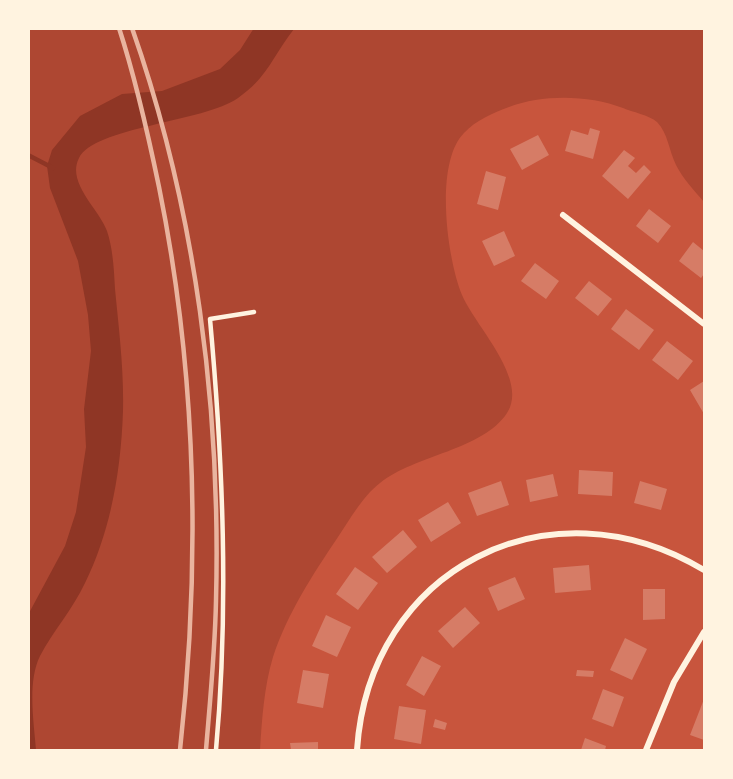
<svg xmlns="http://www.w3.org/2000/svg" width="733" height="779" font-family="'Golos Text',sans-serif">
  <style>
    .green { fill: #ae4732 }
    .water { fill: #8f3625 }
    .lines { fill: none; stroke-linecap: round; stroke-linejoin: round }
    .stream { stroke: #8f3625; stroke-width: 4.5 }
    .building { fill: #d67c66 }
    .service { stroke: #fff3e0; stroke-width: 4.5 }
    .minor { stroke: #fff3e0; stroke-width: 6 }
    .rail { stroke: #e9b49f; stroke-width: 4.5 }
  </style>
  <rect width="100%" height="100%" fill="#c8553d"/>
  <!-- green -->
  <path class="green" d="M 28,29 L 704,29 L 704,202 C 694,190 683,179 676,165 C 669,151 668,133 657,122 C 649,115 632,112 623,108 C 589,95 543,94 509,107 C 493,113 476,120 464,133 C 434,163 447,259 462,295 C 475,326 529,379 507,413 C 483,450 415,455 380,483 C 363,496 350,519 338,537 C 313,574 287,614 273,657 C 264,687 262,719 260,750 L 29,750 Z"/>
  <!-- water -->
  <path class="water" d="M 254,28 L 294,29 C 273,56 267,78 238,98 C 204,122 94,127 79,158 C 66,183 100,210 107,231 C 113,249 114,270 115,289 C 119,330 124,370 123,411 C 121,470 111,530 85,583 C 73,609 53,631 40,656 C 27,682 34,723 36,750 L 29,750 L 29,613 L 65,546 L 76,512 L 86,447 L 84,409 L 91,351 L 88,315 L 78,261 L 50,188 L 47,166 L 52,150 L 80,116 L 122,94 L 162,91 L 220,69 L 240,50 Z"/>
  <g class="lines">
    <!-- stream -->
    <path class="stream" d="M 28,155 L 53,168"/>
  </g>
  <!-- building -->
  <path class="building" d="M 590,128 L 600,131 L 593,159 L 565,151 L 571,130 L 588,135 Z
    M 538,135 L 549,155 L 522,170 L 510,149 Z
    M 624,150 L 635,158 L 628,166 L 636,173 L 644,165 L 651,172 L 628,199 L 602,176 Z
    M 486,171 L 506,177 L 498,210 L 477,204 Z
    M 649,209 L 671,226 L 658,243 L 636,226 Z
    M 504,231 L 515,256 L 494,266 L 482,241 Z
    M 693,242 L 704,251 L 704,274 L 701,278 L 679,261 Z
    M 535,263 L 559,281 L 546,299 L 521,281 Z
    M 589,281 L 612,299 L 598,316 L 575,298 Z
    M 626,309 L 654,330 L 639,350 L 611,329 Z
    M 667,341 L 693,361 L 678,380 L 652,360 Z
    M 704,381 L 704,414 L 690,390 Z
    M 579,470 L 613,472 L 612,496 L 578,494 Z
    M 553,474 L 558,496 L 530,502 L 526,480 Z
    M 501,481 L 509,505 L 477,516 L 468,493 Z
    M 640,481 L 667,489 L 661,510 L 634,503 Z
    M 448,502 L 461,523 L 431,542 L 418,520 Z
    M 403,530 L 417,547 L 387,573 L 372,557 Z
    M 589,565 L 591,590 L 555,593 L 553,568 Z
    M 355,567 L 378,583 L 358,610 L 336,594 Z
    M 515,577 L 525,599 L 498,611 L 488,588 Z
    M 643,589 L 665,589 L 665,619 L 643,620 Z
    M 465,607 L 480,623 L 453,648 L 438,631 Z
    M 326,615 L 351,627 L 337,657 L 312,646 Z
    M 625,638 L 647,649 L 632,680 L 610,670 Z
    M 422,656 L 441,666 L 424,696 L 406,685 Z
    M 303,670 L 329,674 L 323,708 L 297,703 Z
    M 577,670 L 594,671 L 593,677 L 576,676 Z
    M 603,689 L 624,697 L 613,727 L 592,719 Z
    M 704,699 L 704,740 L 690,735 Z
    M 399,706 L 426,710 L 421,744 L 394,739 Z
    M 435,719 L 447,723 L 445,730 L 433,727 Z
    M 585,738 L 606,746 L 605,750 L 581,750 Z
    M 318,742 L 318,750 L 291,750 L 290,743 Z"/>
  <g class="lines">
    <!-- service -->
    <path class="service" d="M 216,750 C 229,607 223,462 210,319 L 254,312"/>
    <!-- minor -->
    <path class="minor" d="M 563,215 L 704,324
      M 357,750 C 369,569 549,477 704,570
      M 646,750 L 674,682 L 704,632"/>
    <!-- rail -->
    <path class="rail" d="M 119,28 C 136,80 148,134 159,187 C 197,374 201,561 180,750
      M 132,28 C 196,210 221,409 216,601 C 215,651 210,701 206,750"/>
  </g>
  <!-- border -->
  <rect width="733" height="779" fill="none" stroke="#fff3e0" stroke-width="60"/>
</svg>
